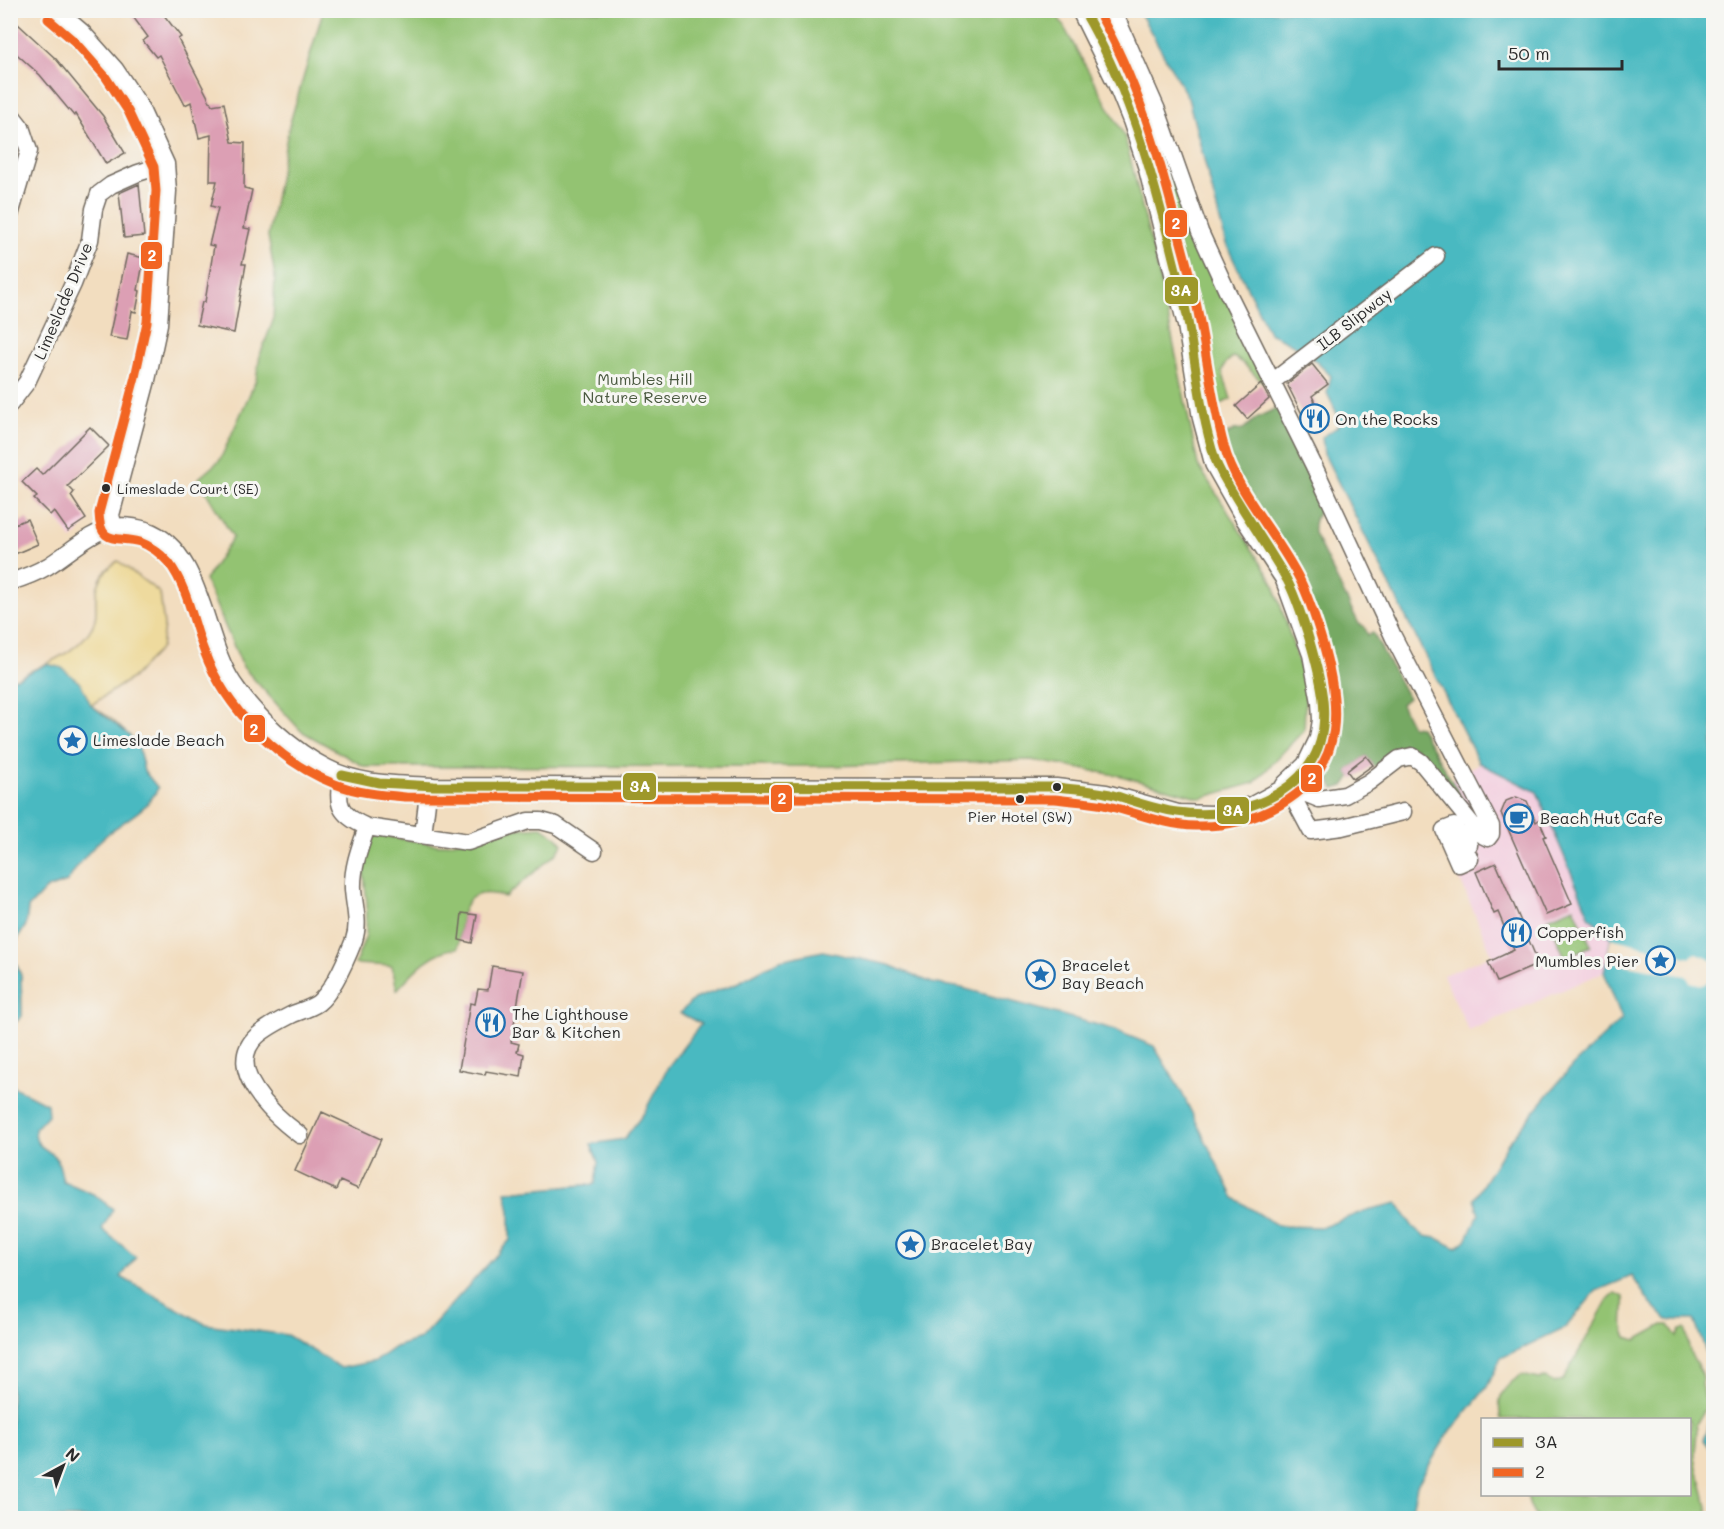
<svg xmlns="http://www.w3.org/2000/svg" width="1724" height="1529" font-family="Mali,sans-serif">
  <style>
    .built { fill: #f3cfdf }
    .green { fill: #93c372; stroke: #5f774e; stroke-width: 1.5 }
    .forest { fill: #76a964; stroke: #506a48; stroke-width: 1.5 }
    .sand { fill: #eeda9e; stroke: #8c8264; stroke-width: 1.5 }
    .water { fill: #4ab9c1; stroke: #3a7276; stroke-width: 1.5 }
    .pier { fill: #f2ddbf }
    .building { fill: #dc9fb4 }
    .lines { fill: none; stroke-linecap: round; stroke-linejoin: round }
    .minor-casing { stroke: #71695f; stroke-width: 19 }
    .major-casing { stroke: #71695f; stroke-width: 25 }
    .minor { stroke: #fff; stroke-width: 16 }
    .major { stroke: #fff; stroke-width: 22 }
    .bus-1-casing { stroke: #f6f6f2; stroke-width: 14 }
    .bus-2-casing { stroke: #f6f6f2; stroke-width: 14 }
    .bus-1 { stroke: #9e982a; stroke-width: 9 }
    .bus-2 { stroke: #f26522; stroke-width: 9 }
    .bus-dot { fill: #2b2b2b; stroke: #f6f6f2; stroke-width: 2 }
    .labels { text-anchor: middle; stroke-width: 6; stroke-linejoin: round; paint-order: stroke }
    .bus-label { font-size: 14px; fill: #2b2b2b; stroke: #f6f6f2; text-anchor: start }
    .street-label { font-size: 16px; fill: #2b2b2b; stroke: #f6f6f2 }
    .park-label { font-size: 16px; fill: #4a5940; stroke: #f6f6f2 }
    .poi-label { font-size: 16px; fill: #2b2b2b; stroke: #f6f6f2; text-anchor: start }
    .line-badge { stroke: #f6f6f2; stroke-width: 2 }
    .badge-label { font-size: 16px; text-anchor: middle; font-weight: bold; fill: #fff }
  </style>
  <rect width="100%" height="100%" fill="#f6f6f2"/>
  <filter id="ink" filterUnits="userSpaceOnUse"><feTurbulence type="fractalNoise" baseFrequency=".0167" numOctaves="2"/><feDisplacementMap in="SourceGraphic" scale="12" xChannelSelector="R" yChannelSelector="G"/><feConvolveMatrix kernelMatrix="1 2 1 2 8 2 1 2 1" color-interpolation-filters="sRGB"/></filter>
  <filter id="wash" filterUnits="userSpaceOnUse"><feTurbulence type="fractalNoise" baseFrequency=".008" numOctaves="4" result="noise"/><feDisplacementMap in="SourceGraphic" scale="24" xChannelSelector="R" yChannelSelector="G"/><feGaussianBlur stdDeviation="1.35" result="paint"/><feColorMatrix in="noise" values="0 0 0 0 0 0 0 0 0 0 0 0 0 0 0 0 0 1.4 0 .05"/><feComposite in="paint" operator="in"/></filter>
  <g filter="url(#wash)">
    <rect width="100%" height="100%" fill="#f2ddbf"/>
    <!-- built -->
    <path class="built" d="M 74,500 L 89,521 L 72,540 L 55,516 Z
      M 1479,763 L 1537,792 L 1590,917 L 1611,938 L 1604,972 L 1469,1031 L 1443,975 L 1492,955 L 1459,877 L 1478,868 L 1465,831 L 1477,824 L 1452,780 Z"/>
    <!-- green -->
    <path class="green" d="M 323,11 L 1055,11 L 1125,137 L 1163,292 L 1198,465 L 1273,582 L 1306,685 L 1304,730 L 1254,783 L 1201,798 L 1121,776 L 1031,760 L 830,766 L 365,767 L 301,731 L 243,667 L 205,580 L 233,537 L 198,479 L 220,460 L 256,380 L 260,355 L 273,321 L 275,276 L 268,236 L 289,126 Z
      M 1095,11 L 1109,11 L 1269,385 C 1255,380 1248,363 1233,357 L 1226,363 L 1222,371 L 1231,399 L 1213,408 L 1206,381 L 1198,311 L 1187,271 Z
      M 542,827 L 557,837 L 563,844 L 557,853 L 505,897 C 460,882 462,915 458,948 C 431,951 414,971 397,990 L 392,966 L 355,964 L 366,935 L 367,904 L 364,874 L 370,837 L 379,835 L 439,845 L 514,829 Z
      M 1574,907 L 1591,946 L 1565,957 L 1548,918 Z
      M 1616,1293 L 1624,1297 C 1626,1309 1620,1326 1627,1337 L 1636,1340 L 1663,1325 L 1669,1325 L 1677,1337 L 1680,1330 L 1685,1329 C 1689,1336 1687,1345 1691,1354 C 1694,1362 1700,1369 1703,1377 L 1701,1383 L 1706,1408 L 1696,1424 C 1699,1435 1694,1446 1695,1457 C 1698,1478 1708,1497 1708,1518 L 1536,1518 L 1530,1507 L 1527,1495 L 1690,1494 L 1690,1420 L 1501,1419 C 1496,1397 1502,1388 1521,1375 L 1540,1379 L 1543,1377 L 1555,1383 L 1563,1380 L 1607,1301 Z"/>
    <!-- forest -->
    <path class="forest" d="M 1277,408 L 1315,483 L 1323,506 C 1316,515 1313,521 1314,533 L 1359,624 L 1364,626 L 1368,635 L 1373,633 L 1408,698 L 1401,704 L 1412,726 L 1420,727 L 1477,824 L 1415,747 C 1394,743 1389,753 1375,767 L 1366,756 L 1347,771 L 1351,776 L 1344,786 L 1334,789 L 1327,773 C 1341,744 1338,710 1328,680 L 1216,442 L 1223,436 L 1234,430 L 1243,429 L 1258,417 Z"/>
    <!-- sand -->
    <path class="sand" d="M 118,561 L 160,593 L 164,626 L 161,648 L 132,678 L 91,705 L 113,720 L 138,745 L 144,771 L 158,788 C 147,810 129,817 110,832 C 92,846 78,863 67,882 L 46,889 L 28,908 L 26,925 L 11,950 L 21,976 L 22,1016 L 11,1027 L 11,677 L 15,679 C 41,664 77,655 92,627 C 98,617 95,606 96,595 C 98,580 106,568 118,561 Z"/>
    <!-- water -->
    <path class="water" d="M 1139,11 L 1713,11 L 1713,1370 L 1694,1320 L 1667,1320 L 1650,1303 L 1632,1276 L 1596,1291 L 1566,1327 L 1501,1358 L 1487,1387 L 1446,1437 L 1417,1485 L 1410,1518 L 11,1518 L 10,1085 L 47,1104 L 48,1115 L 35,1129 C 35,1150 45,1145 56,1158 C 60,1163 61,1174 63,1181 L 93,1194 L 113,1209 L 102,1229 L 136,1257 L 121,1277 L 205,1324 L 287,1335 L 341,1368 L 375,1361 L 395,1347 L 420,1339 L 510,1240 L 510,1211 L 506,1192 L 595,1184 L 598,1162 L 591,1144 L 624,1139 L 644,1113 L 668,1067 L 701,1024 L 680,1013 L 694,999 L 735,984 L 780,960 L 823,951 L 889,965 L 932,983 L 962,988 L 1109,1028 L 1154,1046 L 1181,1091 L 1234,1198 L 1278,1226 L 1323,1227 L 1367,1210 L 1397,1203 L 1413,1227 L 1424,1236 L 1437,1238 L 1456,1248 L 1466,1240 L 1479,1214 L 1474,1199 L 1508,1143 L 1572,1066 L 1622,1019 L 1604,972 L 1611,938 L 1590,917 L 1537,792 L 1479,763 L 1324,454 L 1322,437 L 1337,427 L 1340,420 L 1327,393 L 1331,376 C 1308,353 1299,346 1269,333 L 1226,244 L 1188,98 Z
      M 47,664 L 62,668 L 81,684 L 91,705 L 129,735 L 138,745 L 144,771 L 158,788 C 147,810 129,817 110,832 C 92,846 79,863 67,882 L 46,889 L 28,908 L 26,925 L 11,950 L 21,976 L 22,1016 L 11,1027 L 11,677 L 15,679 Z
      M 1713,1414 L 1713,1453 L 1703,1440 Z"/>
    <!-- pier -->
    <path class="pier" d="M 1611,938 L 1690,958 L 1695,953 L 1707,957 L 1713,962 L 1713,982 L 1708,981 L 1703,985 L 1690,982 L 1686,976 L 1606,961 Z"/>
    <g id="blocks">
      <!-- building -->
      <path class="building" d="M 128,10 L 160,10 L 181,37 L 178,39 L 212,105 L 224,103 L 232,142 L 245,143 L 244,188 L 252,190 L 244,228 L 250,229 L 242,264 L 246,264 L 234,333 L 197,325 L 202,302 L 205,302 L 214,246 L 209,245 L 218,208 L 211,206 L 217,181 L 210,181 L 211,135 L 199,138 L 191,102 L 185,105 L 159,55 L 156,57 L 143,41 L 148,37 Z
        M 18,24 L 56,59 L 103,116 L 125,153 L 106,164 L 76,114 L 74,116 L 40,75 L 10,48 L 10,33 Z
        M 139,184 L 144,236 L 124,238 L 119,193 Z
        M 127,254 L 144,258 L 138,290 L 140,291 L 136,312 L 132,311 L 127,340 L 109,337 Z
        M 1312,364 L 1328,384 L 1312,396 L 1327,426 L 1312,434 L 1287,384 Z
        M 1261,384 L 1269,399 L 1247,419 L 1236,406 Z
        M 90,427 L 109,446 L 68,486 L 74,492 L 71,496 L 86,519 L 68,531 L 54,511 L 50,515 L 34,499 L 37,497 L 22,482 L 36,469 L 42,475 Z
        M 27,519 L 38,544 L 10,556 L 10,526 Z
        M 1366,756 L 1373,765 L 1353,779 L 1347,771 Z
        M 1516,797 L 1527,801 L 1536,822 L 1539,820 L 1546,836 L 1543,837 L 1572,904 L 1546,915 L 1501,813 L 1506,801 Z
        M 1496,863 L 1539,964 L 1497,982 L 1488,962 L 1514,950 L 1498,912 L 1494,914 L 1476,872 Z
        M 462,913 L 477,915 L 472,943 L 459,940 Z
        M 492,966 L 523,971 L 511,1042 L 519,1044 L 517,1052 L 524,1054 L 521,1077 L 486,1071 L 485,1075 L 459,1070 L 470,1003 L 475,1004 L 478,989 L 488,990 Z
        M 322,1112 L 381,1139 L 358,1189 L 340,1181 L 336,1190 L 295,1171 Z"/>
    </g>
  </g>
  <g filter="url(#ink)">
    <use href="#blocks" fill-opacity="0" stroke="#71695f" stroke-width="1.5"/>
    <g class="lines">
      <defs>
        <path id="minor" d="M 56,10 L 82,32 L 115,69 L 139,105 L 166,164 L 168,191 L 159,324 L 147,380 L 111,515 L 114,527
          M 1113,10 L 1157,110 L 1200,232 L 1227,291 L 1313,464 L 1393,636 L 1491,826 L 1491,834 L 1488,838 L 1480,834 L 1421,762 L 1412,756 L 1399,759 L 1369,782 L 1345,795 L 1319,799 L 1287,786
          M 10,113 L 21,127 L 29,151 L 10,215
          M 1272,382 L 1436,256
          M 10,404 L 27,382 L 73,284 L 90,240 L 94,209 L 99,194 L 111,185 L 138,173 L 166,164
          M 10,582 C 23,578 36,573 48,566 C 69,553 90,532 114,527 C 124,525 136,527 146,530 C 203,550 203,638 233,683 C 254,715 293,751 327,768 C 360,785 398,784 434,786 L 1056,787 L 1106,793 L 1178,813 L 1212,814 L 1252,805 L 1287,786
          M 342,775 C 335,804 339,815 367,827 L 468,842 L 528,821 L 541,821 L 556,825 L 594,851
          M 1287,786 L 1311,831 L 1342,827 L 1403,812
          M 1454,826 L 1459,836 L 1464,834 L 1469,845 L 1465,847 L 1470,859 L 1459,864 L 1444,830 Z
          M 423,835 L 427,802 L 434,786
          M 300,1135 C 274,1116 222,1068 257,1036 C 267,1027 281,1020 293,1014 C 301,1011 311,1008 318,1003 C 333,991 347,958 354,940 C 360,923 354,906 353,889 C 352,868 360,847 367,827"/>
        <path id="major" d="M 1083,10 L 1119,83 L 1134,120 L 1149,165 L 1189,325 L 1204,418 L 1216,463 L 1247,518 L 1286,577 L 1314,654 L 1323,702 L 1324,720 L 1321,739 L 1308,766 L 1287,786"/>
      </defs>
      <!-- minor casing -->
      <use href="#minor" class="minor-casing"/>
      <!-- major casing -->
      <use href="#major" class="major-casing"/>
      <!-- minor -->
      <use href="#minor" class="minor"/>
      <!-- major -->
      <use href="#major" class="major"/>
      <defs>
        <path id="bus-1" d="M 342,775 L 379,783 L 434,786 L 1056,787 C 1074,789 1092,790 1110,794 C 1132,800 1154,809 1177,812 C 1224,819 1280,805 1309,765 C 1336,727 1320,676 1308,635 C 1302,617 1296,597 1287,580 C 1270,550 1250,522 1233,493 C 1226,482 1219,471 1215,459 C 1200,413 1196,364 1187,316 C 1182,290 1174,264 1168,237 C 1148,158 1125,81 1083,10"/>
        <path id="bus-2" d="M 48,19 L 74,41 L 105,76 L 128,111 L 154,167 L 156,191 L 147,322 L 135,377 L 99,513 C 100,547 117,535 140,542 C 151,546 161,554 169,563 C 188,588 193,623 204,651 C 225,708 278,762 335,784 C 357,793 382,795 406,797 L 1055,799 C 1072,801 1088,802 1104,805 C 1135,812 1164,825 1195,826 C 1224,827 1254,820 1280,805 C 1348,766 1341,703 1321,637 C 1315,617 1309,598 1300,580 C 1278,535 1237,494 1224,446 C 1212,402 1207,356 1198,312 C 1193,285 1185,258 1178,231 C 1159,155 1137,79 1097,10"/>
      </defs>
      <!-- bus-1 casing -->
      <use href="#bus-1" class="bus-1-casing"/>
      <!-- bus-2 casing -->
      <use href="#bus-2" class="bus-2-casing"/>
      <!-- bus-1 -->
      <use href="#bus-1" class="bus-1"/>
      <!-- bus-2 -->
      <use href="#bus-2" class="bus-2"/>
    </g>
  </g>
  <!-- icons -->
  <defs>
    <symbol id="restaurant-ring" viewBox="-11 -11 22 22"><circle r="9.5" fill="#f6f6f2" stroke="#1f6fb2" stroke-width="1.5"/><path d="M-5-6h1v4h1v-4h1v4h1v-4h1v5L-1.5 .5V6h-2V.5L-5-1ZM5-6V6H3V1.5H1.5Q1.5-4 5-6Z" fill="#1f6fb2"/></symbol>
    <symbol id="sight-ring" viewBox="-11 -11 22 22"><circle r="9.5" fill="#f6f6f2" stroke="#1f6fb2" stroke-width="1.5"/><path d="M0-6L1.8-2.2L6-1.7L2.9 1.2L3.7 5.4L0 3.3L-3.7 5.4L-2.9 1.2L-6-1.7L-1.8-2.2Z" fill="#1f6fb2"/></symbol>
    <symbol id="cafe-ring" viewBox="-11 -11 22 22"><circle r="9.5" fill="#f6f6f2" stroke="#1f6fb2" stroke-width="1.5"/><path d="M-5.5-4.5H6V0H3Q3 3.5 0 3.5H-2.5Q-5.5 3.5-5.5 0ZM3-3.2v2h1.7v-2ZM-6 4.5H4V6H-6Z" fill="#1f6fb2"/></symbol>
  </defs>
  <g fill-rule="evenodd">
    <use href="#restaurant-ring" x="1298" y="402" width="33" height="33"/>
    <use href="#sight-ring" x="56" y="724" width="33" height="33"/>
    <use href="#cafe-ring" x="1502" y="802" width="33" height="33"/>
    <use href="#restaurant-ring" x="1500" y="916" width="33" height="33"/>
    <use href="#sight-ring" x="1644" y="944" width="33" height="33"/>
    <use href="#sight-ring" x="1024" y="958" width="33" height="33"/>
    <use href="#restaurant-ring" x="474" y="1006" width="33" height="33"/>
    <use href="#sight-ring" x="894" y="1228" width="33" height="33"/>
  </g>
  <!-- markers -->
  <g class="bus-dot">
    <circle cx="106" cy="488" r="5"/>
    <circle cx="1057" cy="787" r="5"/>
    <circle cx="1020" cy="799" r="5"/>
  </g>
  <g class="labels">
    <!-- bus labels -->
    <g class="bus-label">
      <text x="117" y="494">Limeslade Court (SE)</text>
      <text x="1020" y="822" text-anchor="middle">Pier Hotel (SW)</text>
    </g>
    <!-- street labels -->
    <g class="street-label">
      <text transform="translate(63 301) rotate(-67)" y="6">Limeslade Drive</text>
      <text transform="translate(1354 319) rotate(-38)" y="6">ILB Slipway</text>
    </g>
    <!-- park labels -->
    <g class="park-label">
      <text x="645" y="385">Mumbles Hill<tspan x="645" dy="18">Nature Reserve</tspan></text>
    </g>
    <!-- poi labels -->
    <g class="poi-label">
      <text x="1335" y="425">On the Rocks</text>
      <text x="93" y="746">Limeslade Beach</text>
      <text x="1540" y="824">Beach Hut Cafe</text>
      <text x="1537" y="938">Copperfish</text>
      <text x="1639" y="967" text-anchor="end">Mumbles Pier</text>
      <text x="1062" y="971">Bracelet<tspan x="1062" dy="18">Bay Beach</tspan></text>
      <text x="512" y="1020">The Lighthouse<tspan x="512" dy="18">Bar &amp; Kitchen</tspan></text>
      <text x="931" y="1250">Bracelet Bay</text>
    </g>
  </g>
  <g class="line-badge">
    <rect x="1164" y="209" width="24" height="29" rx="6" fill="#f26522"/>
    <rect x="140" y="241" width="23" height="29" rx="6" fill="#f26522"/>
    <rect x="1164" y="276" width="35" height="29" rx="6" fill="#9e982a"/>
    <rect x="243" y="714" width="23" height="29" rx="6" fill="#f26522"/>
    <rect x="1300" y="764" width="23" height="29" rx="6" fill="#f26522"/>
    <rect x="622" y="772" width="35" height="29" rx="6" fill="#9e982a"/>
    <rect x="770" y="784" width="23" height="29" rx="6" fill="#f26522"/>
    <rect x="1216" y="796" width="34" height="29" rx="6" fill="#9e982a"/>
  </g>
  <g class="badge-label">
    <text x="1176" y="229">2</text>
    <text x="152" y="261">2</text>
    <text x="1181" y="296">3A</text>
    <text x="254" y="735">2</text>
    <text x="1312" y="784">2</text>
    <text x="640" y="792">3A</text>
    <text x="782" y="804">2</text>
    <text x="1233" y="816">3A</text>
  </g>
  <!-- margin -->
  <rect width="1724" height="1529" fill="none" stroke="#f6f6f2" stroke-width="36"/>
  <!-- legend -->
  <rect x="1481" y="1418" width="210" height="78" fill="#f6f6f2" stroke="#a5a5a2" stroke-width="1.5"/>
  <rect x="1493" y="1438" width="30" height="9" fill="#9e982a" stroke="#a5a5a2" stroke-width="1.5"/>
  <text x="1535" y="1448" font-size="18" fill="#2b2b2b">3A</text>
  <rect x="1493" y="1468" width="30" height="9" fill="#f26522" stroke="#a5a5a2" stroke-width="1.5"/>
  <text x="1535" y="1478" font-size="18" fill="#2b2b2b">2</text>
  <!-- north arrow -->
  <g transform="translate(63 1466) rotate(41)" stroke="#f6f6f2" stroke-width="4.5" paint-order="stroke">
  <path d="M0-4.5L10 22L0 15L-10 22Z" fill="#2b2b2b"/>
  <text y="-9" font-size="16" font-weight="bold" text-anchor="middle" fill="#2b2b2b">N</text>
  </g>
  <!-- scale -->
  <path d="M1499 60v9h123v-9" fill="none" stroke="#2b2b2b" stroke-width="3"/>
  <text x="1508" y="60" font-size="18" fill="#2b2b2b" stroke="#f6f6f2" stroke-width="4.5" paint-order="stroke">50 m</text>
</svg>
